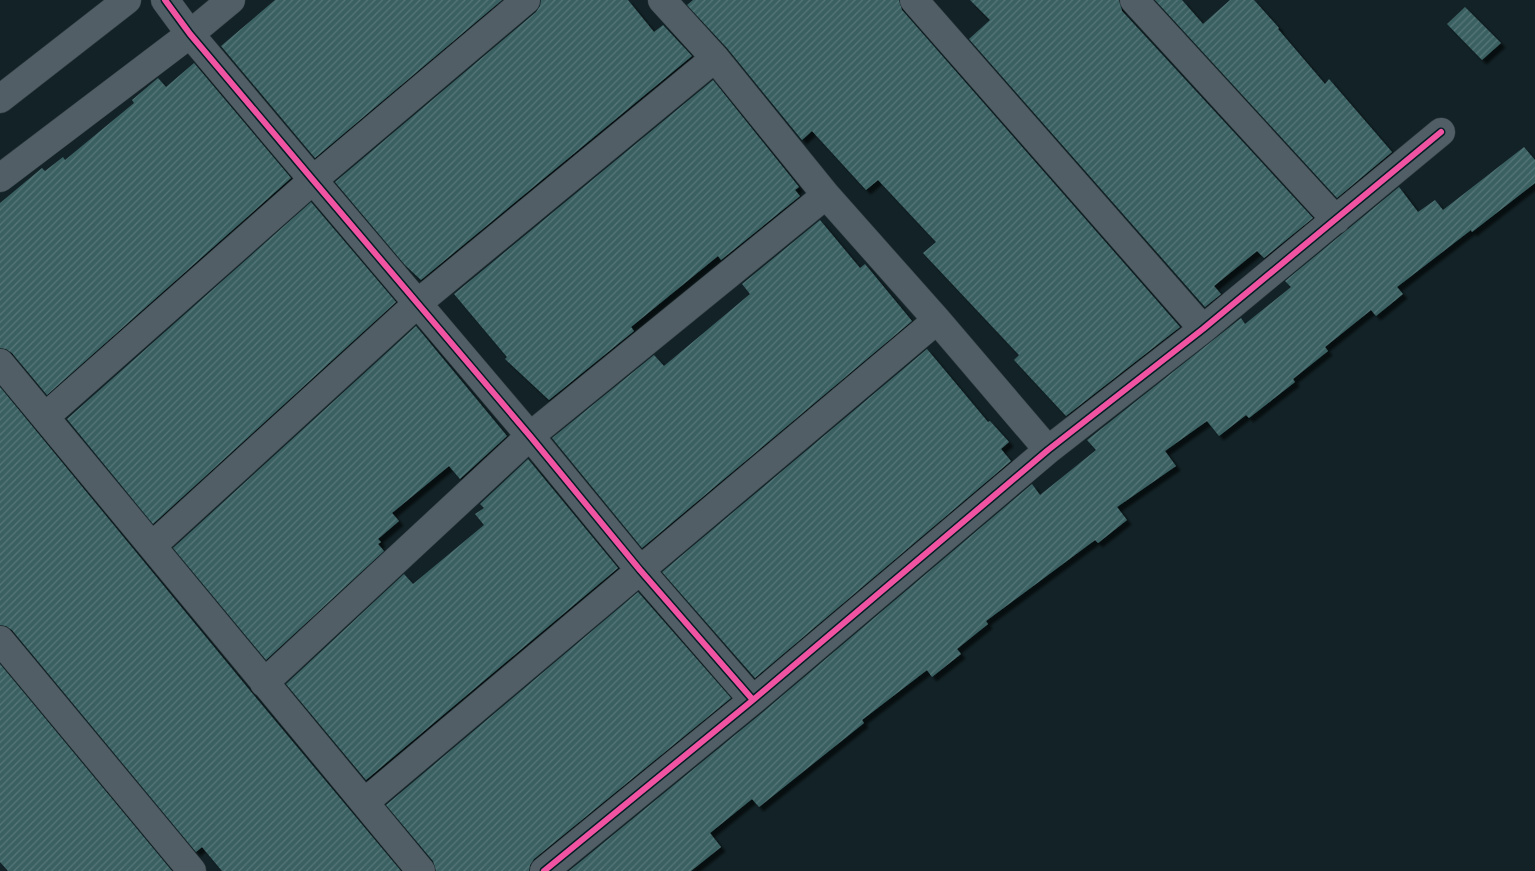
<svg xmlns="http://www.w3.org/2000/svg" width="1535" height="871" font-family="Commissioner,sans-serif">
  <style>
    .building { fill: url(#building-hatch); filter: url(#shadow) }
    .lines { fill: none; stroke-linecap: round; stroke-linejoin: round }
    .minor-casing { stroke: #303d40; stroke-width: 29 }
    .minor { stroke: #515e66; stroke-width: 28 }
    .cycleway-casing { stroke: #021e24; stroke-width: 9 }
    .cycleway { stroke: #f153a3; stroke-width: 6 }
  </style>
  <defs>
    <pattern id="building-hatch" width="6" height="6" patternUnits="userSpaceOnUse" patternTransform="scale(1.25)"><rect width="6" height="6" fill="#3b6062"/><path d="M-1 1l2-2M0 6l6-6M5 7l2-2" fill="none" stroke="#577779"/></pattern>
    <filter id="shadow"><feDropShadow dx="4.5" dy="4.5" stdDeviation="1" flood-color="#0009"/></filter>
  </defs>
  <rect width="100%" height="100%" fill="#122226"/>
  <!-- building -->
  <path class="building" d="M 275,0 L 502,0 L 315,158 L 221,46 Z
    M 541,0 L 628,0 L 654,32 L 663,25 L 692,56 L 421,280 L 405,265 L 335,182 L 536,12 L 540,6 Z
    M 693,0 L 899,0 L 902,10 L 1180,327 L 1066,416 L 1014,360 L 1019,355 L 923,253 L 936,242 L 878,180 L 866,190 L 812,131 L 802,140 L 727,48 L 687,5 Z
    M 970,0 L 1119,0 L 1122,11 L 1313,218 L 1264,258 L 1257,251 L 1214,286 L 1221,294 L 1205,307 L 969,39 L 990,20 Z
    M 1155,0 L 1182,0 L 1203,24 L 1230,0 L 1254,0 L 1279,28 L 1278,29 L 1325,84 L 1329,79 L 1392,152 L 1337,198 Z
    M 1465,7 L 1501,43 L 1482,60 L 1447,24 Z
    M 194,63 L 291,178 L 47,395 L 12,353 L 6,349 L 0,348 L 0,203 L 42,168 L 45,171 L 63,157 L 65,160 L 134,103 L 132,100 L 158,78 L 166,87 Z
    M 713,80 L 799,187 L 795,190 L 800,196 L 721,260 L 718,256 L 631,327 L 634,331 L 549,400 L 505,359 L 507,357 L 454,294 Z
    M 1524,147 L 1535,160 L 1535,183 L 1472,232 L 1471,230 L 1397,287 L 1403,294 L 1376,316 L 1371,310 L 1325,347 L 1328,351 L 1293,379 L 1295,382 L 1249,418 L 1246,415 L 1219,436 L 1207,421 L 1165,451 L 1176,466 L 1117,507 L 1127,520 L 1098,543 L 1095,540 L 986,621 L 988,624 L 957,649 L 961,654 L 932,677 L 927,670 L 862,720 L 864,723 L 759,807 L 752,799 L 710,833 L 721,847 L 691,871 L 569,871 L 763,712 L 1032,484 L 1040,495 L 1096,450 L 1087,440 L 1241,318 L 1245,324 L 1291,287 L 1285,281 L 1399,187 L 1418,212 L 1435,200 L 1443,210 Z
    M 311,202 L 396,302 L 153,524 L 67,419 Z
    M 820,220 L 860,268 L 865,264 L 912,321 L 642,548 L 552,438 L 654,355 L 664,366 L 750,294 L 742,284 Z
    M 416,326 L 507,436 L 460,479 L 449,466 L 392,513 L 399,521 L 378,539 L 381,542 L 378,544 L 384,551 L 266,660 L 173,548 Z
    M 927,349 L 988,422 L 990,421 L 1009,442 L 1001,449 L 1011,461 L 755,678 L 662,572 Z
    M 0,387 L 252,693 L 401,871 L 222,871 L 202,847 L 196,852 L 12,630 L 6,626 L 0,625 Z
    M 528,459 L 618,568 L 366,780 L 286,684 L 404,574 L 413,584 L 484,525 L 475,514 L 484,508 L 480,504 Z
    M 638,592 L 731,698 L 534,859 L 530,865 L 529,871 L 436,871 L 433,861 L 386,805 Z
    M 0,664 L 172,871 L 8,871 L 0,862 Z"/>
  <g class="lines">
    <defs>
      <path id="minor" d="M 165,0 L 190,34 L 313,180 L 530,436 L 640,570 L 753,700
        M 662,0 L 715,58 L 826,195 L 937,320 L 1048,450
        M 914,0 L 1203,329
        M 1134,0 L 1336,220
        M 0,99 L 127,0
        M 0,178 L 190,34 L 231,0
        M 0,363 L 421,871
        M 45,417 L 313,180 L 526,0
        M 152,546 L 418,303 L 715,58
        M 0,640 L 192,871
        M 264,683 L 530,436 L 826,195
        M 365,802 L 937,320
        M 544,871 L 753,700 L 1048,450 L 1203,329 L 1441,132"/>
    </defs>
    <!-- minor casing -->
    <use href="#minor" class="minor-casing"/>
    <!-- minor -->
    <use href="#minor" class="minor"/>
    <defs>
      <path id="cycleway" d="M 165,0 L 190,34 L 313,180 L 530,436 L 640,570 L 753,700
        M 544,871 L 753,700 L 1048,450 L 1203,329 L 1441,132"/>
    </defs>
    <!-- cycleway casing -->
    <use href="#cycleway" class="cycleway-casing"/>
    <!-- cycleway -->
    <use href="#cycleway" class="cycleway"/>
  </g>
</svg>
